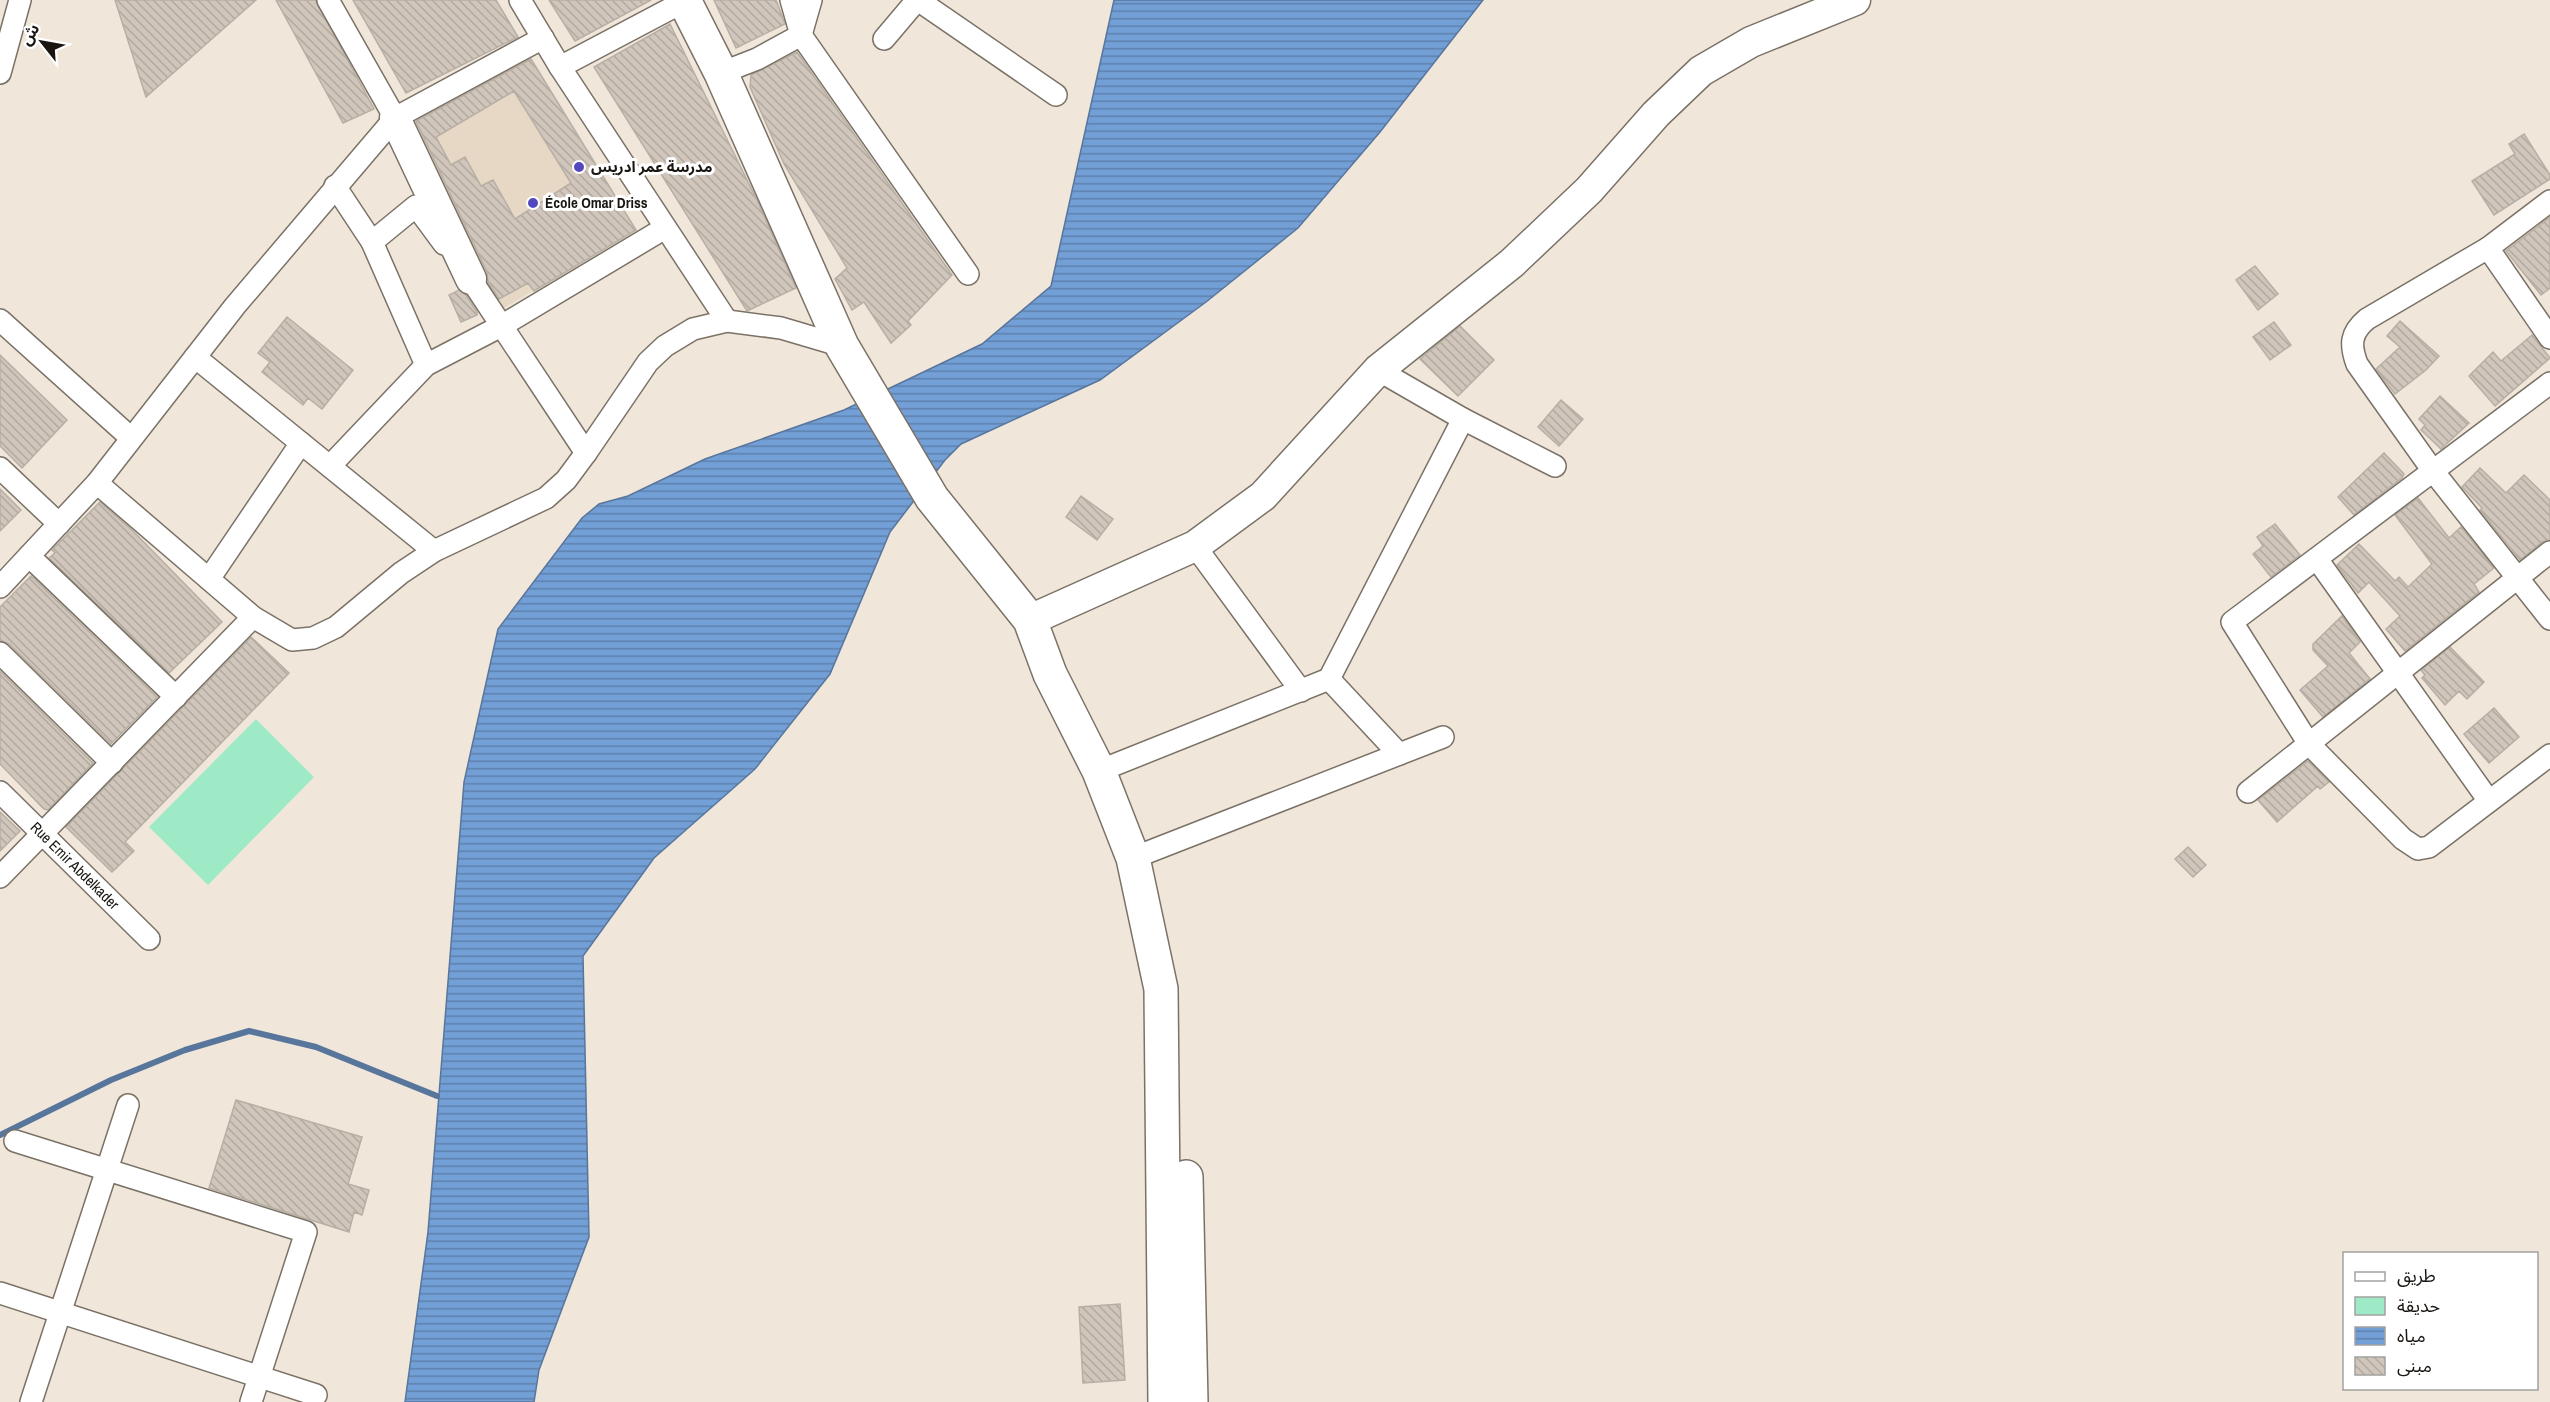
<svg xmlns="http://www.w3.org/2000/svg" width="2550" height="1402" font-family="'Archivo Narrow','Noto Sans Arabic',sans-serif">
  <style>
    .built { fill: #e7d8c6 }
    .park { fill: #9feac6 }
    .water { fill: url(#water-rules); stroke: #58769c; stroke-width: 1.5 }
    .lines { fill: none; stroke-linecap: round; stroke-linejoin: round }
    .stream { stroke: #58769c; stroke-width: 6 }
    .building { fill: url(#building-back-hatch); stroke: #b8afa4; stroke-width: 1.5; fill-rule: evenodd }
    .street-casing { stroke: #7b7267; stroke-width: 24 }
    .secondary-casing { stroke: #7b7267; stroke-width: 33 }
    .primary-casing { stroke: #7b7267; stroke-width: 36 }
    .street { stroke: #fff; stroke-width: 21 }
    .secondary { stroke: #fff; stroke-width: 30 }
    .primary { stroke: #fff; stroke-width: 33 }
    .poi-dot { fill: #5448bf; stroke: #fff; stroke-width: 2 }
    .labels { text-anchor: middle; stroke-width: 6; stroke-linejoin: round; paint-order: stroke }
    .poi-label { font-size: 15px; font-weight: bold; fill: #191612; stroke: #fff; text-anchor: start }
    .street-label { font-size: 15px; fill: #191612; stroke: #fff }
  </style>
  <defs>
    <pattern id="water-rules" width="6" height="5" patternUnits="userSpaceOnUse" patternTransform="scale(1.5)"><rect width="6" height="5" fill="#739fd7"/><path d="M0 2.5h6" fill="none" stroke="#5e81ad"/></pattern>
    <pattern id="building-back-hatch" width="6" height="6" patternUnits="userSpaceOnUse" patternTransform="scale(1.5)"><rect width="6" height="6" fill="#d0c6bb"/><path d="M-1 5l2 2M0 0l6 6M5-1l2 2" fill="none" stroke="#b2a9a0"/></pattern>
  </defs>
  <rect width="100%" height="100%" fill="#f0e6da"/>
  <!-- built -->
  <path class="built" d="M 527,53 L 636,230 L 504,308 L 404,128 Z"/>
  <!-- park -->
  <path class="park" d="M 256,719 L 314,777 L 208,885 L 149,827 Z"/>
  <!-- water -->
  <path class="water" d="M 1114,0 L 1483,0 L 1380,132 L 1298,228 L 1206,302 L 1100,380 L 961,444 L 945,460 L 890,532 L 830,674 L 755,769 L 654,858 L 583,956 L 589,1237 L 539,1370 L 534,1402 L 405,1402 L 428,1232 L 464,782 L 498,629 L 582,518 L 599,504 L 628,496 L 705,459 L 844,410 L 982,344 L 1051,286 Z"/>
  <g class="lines">
    <!-- stream -->
    <path class="stream" d="M 0,1135 L 111,1080 L 185,1050 L 249,1031 L 316,1047 L 437,1096"/>
  </g>
  <!-- building -->
  <path class="building" d="M 115,0 L 256,0 L 146,97 Z
    M 276,0 L 315,0 L 374,109 L 343,123 Z
    M 353,0 L 496,0 L 518,37 L 406,93 Z
    M 549,0 L 651,0 L 575,41 Z
    M 714,0 L 776,0 L 785,24 L 736,48 Z
    M 670,24 L 757,200 L 796,288 L 747,311 L 594,67 Z
    M 797,52 L 952,275 L 908,321 L 911,325 L 891,343 L 864,302 L 852,310 L 835,279 L 847,268 L 784,164 L 750,87 L 751,75 Z
    M 531,59 L 636,230 L 534,291 L 528,283 L 499,299 L 488,282 L 487,272 L 416,121 ZM 514,91 L 571,183 L 515,219 L 493,180 L 481,186 L 465,157 L 451,165 L 436,137 Z
    M 2524,134 L 2550,175 L 2550,179 L 2494,215 L 2472,181 L 2515,154 L 2509,144 Z
    M 2550,217 L 2550,288 L 2541,295 L 2506,251 Z
    M 2255,266 L 2278,294 L 2258,310 L 2236,280 Z
    M 459,290 L 466,295 L 477,312 L 477,315 L 461,322 L 449,295 Z
    M 287,317 L 353,370 L 322,409 L 308,398 L 303,405 L 262,372 L 270,362 L 258,353 Z
    M 2400,321 L 2439,356 L 2426,370 L 2395,394 L 2376,369 L 2400,347 L 2387,336 Z
    M 2274,322 L 2291,345 L 2270,360 L 2253,337 Z
    M 1460,326 L 1494,360 L 1458,396 L 1420,359 Z
    M 2532,335 L 2550,358 L 2495,406 L 2469,376 L 2493,352 L 2501,361 Z
    M 0,355 L 67,420 L 22,468 L 0,446 Z
    M 2440,396 L 2469,423 L 2441,449 L 2421,430 L 2425,425 L 2419,419 Z
    M 1561,400 L 1583,419 L 1559,446 L 1538,427 Z
    M 2384,453 L 2404,474 L 2402,478 L 2354,515 L 2338,497 Z
    M 2480,468 L 2506,493 L 2524,475 L 2550,500 L 2550,540 L 2542,542 L 2520,560 L 2480,510 L 2482,508 L 2462,487 Z
    M 0,489 L 21,510 L 0,531 Z
    M 1081,496 L 1113,519 L 1097,540 L 1066,517 Z
    M 2418,498 L 2449,538 L 2461,527 L 2494,568 L 2474,584 L 2479,592 L 2405,651 L 2386,629 L 2400,616 L 2369,582 L 2358,593 L 2337,565 L 2359,544 L 2395,581 L 2399,577 L 2408,587 L 2432,564 L 2395,515 Z
    M 100,502 L 132,530 L 222,622 L 169,673 L 49,558 L 55,553 L 52,550 Z
    M 2275,524 L 2300,555 L 2271,577 L 2253,554 L 2263,546 L 2257,537 Z
    M 31,576 L 157,697 L 111,744 L 9,644 L 0,641 L 0,607 Z
    M 2342,616 L 2360,642 L 2349,653 L 2370,679 L 2323,717 L 2300,690 L 2328,666 L 2313,650 L 2313,644 Z
    M 251,637 L 289,673 L 125,842 L 134,851 L 112,872 L 66,827 Z
    M 2450,647 L 2484,682 L 2467,699 L 2459,691 L 2445,705 L 2422,678 L 2425,675 L 2421,670 Z
    M 0,671 L 93,763 L 48,810 L 44,809 L 0,764 Z
    M 2494,708 L 2519,737 L 2489,763 L 2464,734 Z
    M 2308,761 L 2329,782 L 2320,789 L 2318,786 L 2277,822 L 2258,800 Z
    M 0,812 L 20,831 L 0,851 Z
    M 2188,847 L 2206,865 L 2193,877 L 2175,859 Z
    M 236,1100 L 362,1137 L 348,1184 L 369,1190 L 362,1215 L 354,1212 L 349,1232 L 209,1188 Z
    M 1120,1304 L 1125,1380 L 1083,1383 L 1079,1307 Z"/>
  <g class="lines">
    <defs>
      <g id="street">
        <path d="M 328,0 L 395,118"/>
        <path d="M 520,0 L 560,67 L 727,321"/>
        <path d="M 791,0 L 801,35 L 968,274"/>
        <path d="M 918,0 L 1056,95"/>
        <path d="M 884,39 L 917,0"/>
        <path d="M 560,67 L 685,1"/>
        <path d="M 0,73 L 20,0"/>
        <path d="M 721,73 L 757,59 L 801,35 L 811,0"/>
        <path d="M 335,186 L 372,242 L 416,206 L 444,244"/>
        <path d="M 2550,201 L 2488,248 L 2550,338"/>
        <path d="M 372,242 L 426,365"/>
        <path d="M 2488,248 L 2367,319 C 2350,333 2350,345 2357,364 L 2433,471 L 2550,619"/>
        <path d="M 464,269 L 586,453"/>
        <path d="M 0,320 L 131,438"/>
        <path d="M 195,357 L 434,551"/>
        <path d="M 1378,370 L 1463,419 L 1555,466"/>
        <path d="M 2550,383 L 2232,622 L 2309,744 L 2403,839 L 2418,849 L 2429,847 L 2550,755"/>
        <path d="M 330,466 L 426,365 L 503,325 L 665,228"/>
        <path d="M 0,468 L 59,524"/>
        <path d="M 97,483 L 253,617 L 292,640 L 313,638 L 336,627 L 401,573 L 434,551 L 546,498 L 566,480 L 586,453 L 648,362 L 665,346 L 693,329 L 727,321 L 781,328 L 842,346"/>
        <path d="M 1195,546 L 1301,691"/>
        <path d="M 29,556 L 176,697"/>
        <path d="M 2317,559 L 2489,801"/>
        <path d="M 209,579 L 301,443"/>
        <path d="M 0,587 L 97,483 L 235,306 L 395,118 L 543,38"/>
        <path d="M 0,653 L 112,763"/>
        <path d="M 1329,679 L 1399,754"/>
        <path d="M 1099,771 L 1329,679 L 1463,419"/>
        <path id="s1" d="M 0,792 L 149,939"/>
        <path d="M 2248,792 L 2550,552"/>
        <path d="M 1133,858 L 1443,737"/>
        <path d="M 0,877 L 253,617"/>
        <path d="M 15,1141 L 306,1232 L 251,1402"/>
        <path d="M 0,1293 L 316,1395"/>
        <path d="M 31,1402 L 128,1105"/>
      </g>
      <path id="secondary" d="M 395,118 L 471,279
        M 1030,620 L 1195,546 L 1263,496 L 1378,370 L 1512,263 L 1589,190 L 1656,114 L 1701,71 L 1751,42 L 1855,0"/>
      <path id="primary" d="M 684,0 L 721,73 L 842,346 L 932,498 L 1030,620 L 1050,674 L 1099,771 L 1133,858 L 1161,989 L 1165,1402
        M 1186,1177 L 1191,1402"/>
    </defs>
    <!-- street casing -->
    <use href="#street" class="street-casing"/>
    <!-- secondary casing -->
    <use href="#secondary" class="secondary-casing"/>
    <!-- primary casing -->
    <use href="#primary" class="primary-casing"/>
    <!-- street -->
    <use href="#street" class="street"/>
    <!-- secondary -->
    <use href="#secondary" class="secondary"/>
    <!-- primary -->
    <use href="#primary" class="primary"/>
  </g>
  <!-- markers -->
  <g class="poi-dot">
    <circle cx="579" cy="167" r="6"/>
    <circle cx="533" cy="203" r="6"/>
  </g>
  <g class="labels">
    <!-- poi labels -->
    <g class="poi-label">
      <text x="591" y="172">مدرسة عمر ادريس</text>
      <text x="545" y="208">École Omar Driss</text>
    </g>
    <!-- street labels -->
    <g class="street-label">
      <text dy="5" stroke="none"><textPath href="#s1" startOffset="105">Rue Emir Abdelkader</textPath></text>
    </g>
  </g>
  <!-- legend -->
  <rect x="2343" y="1252" width="195" height="138" fill="#ffffff" stroke="#a3a2a0" stroke-width="1.5"/>
  <rect x="2355" y="1272" width="30" height="9" fill="#ffffff" stroke="#a3a2a0" stroke-width="1.5"/>
  <text x="2397" y="1282" font-size="18" fill="#191612">طريق</text>
  <rect x="2355" y="1297" width="30" height="18" fill="#9feac6" stroke="#a3a2a0" stroke-width="1.5"/>
  <text x="2397" y="1312" font-size="18" fill="#191612">حديقة</text>
  <rect x="2355" y="1327" width="30" height="18" fill="url(#water-rules)" stroke="#a3a2a0" stroke-width="1.5"/>
  <text x="2397" y="1342" font-size="18" fill="#191612">مياه</text>
  <rect x="2355" y="1357" width="30" height="18" fill="url(#building-back-hatch)" stroke="#a3a2a0" stroke-width="1.5"/>
  <text x="2397" y="1372" font-size="18" fill="#191612">مبنى</text>
  <!-- north arrow -->
  <g transform="translate(42 42) rotate(301)" stroke="#ffffff" stroke-width="4.5" paint-order="stroke">
  <path d="M0-4.5L10 22L0 15L-10 22Z" fill="#191612"/>
  <text y="-9" font-size="16" font-weight="bold" text-anchor="middle" fill="#191612">ش</text>
  </g>
</svg>
